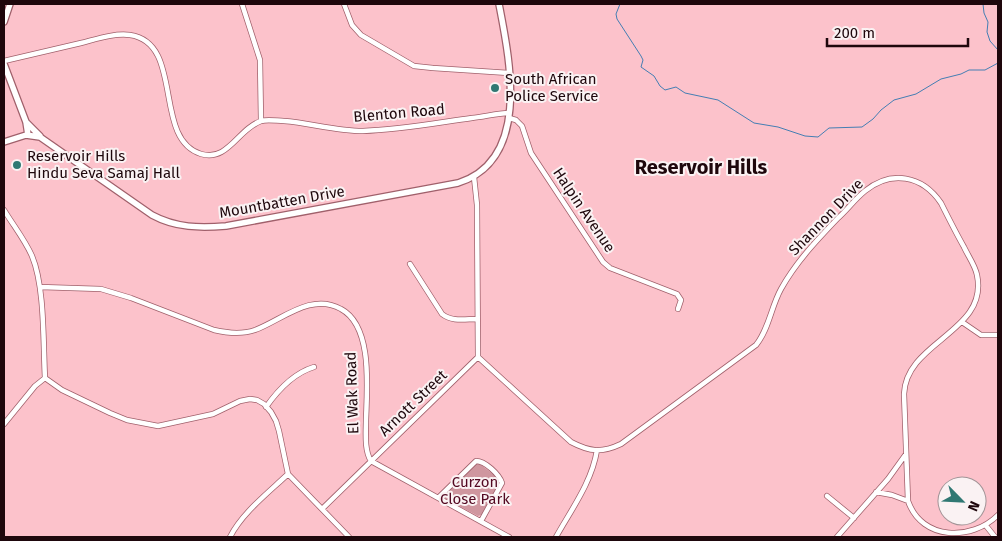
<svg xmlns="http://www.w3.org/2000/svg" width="1002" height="541" font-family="'Fira Sans',sans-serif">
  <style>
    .green { fill: #cf969f }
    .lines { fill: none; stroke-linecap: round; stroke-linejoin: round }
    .stream { stroke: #447eb3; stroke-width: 1 }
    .street-casing { stroke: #a0606b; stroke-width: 6 }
    .secondary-casing { stroke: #a0606b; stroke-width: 8 }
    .street { stroke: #fff; stroke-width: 4.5 }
    .secondary { stroke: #fff; stroke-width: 5.5 }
    .poi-dot { fill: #307873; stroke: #faf2f3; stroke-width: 2 }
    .labels { text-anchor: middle; stroke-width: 4; stroke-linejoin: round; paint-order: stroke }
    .poi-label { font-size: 15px; fill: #1e070c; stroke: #faf2f3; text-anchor: start }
    .street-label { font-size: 15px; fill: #1e070c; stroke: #faf2f3 }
    .park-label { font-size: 15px; fill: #530821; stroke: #faf2f3 }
    .district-label { font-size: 20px; font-weight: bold; fill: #1e070c; stroke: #faf2f3 }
  </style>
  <rect width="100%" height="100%" fill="#fcc2cb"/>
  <!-- green -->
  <path class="green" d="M 476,463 L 480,464 L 499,479 L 500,484 L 484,514 L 478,516 L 444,498 L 446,494 Z"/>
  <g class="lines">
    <!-- stream -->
    <path class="stream" d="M 620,4 L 616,14 L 617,19 L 641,56 L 643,60 L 641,67 L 654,76 L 660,86 L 665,90 L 676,87 L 685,93 L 718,100 L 754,123 L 778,127 L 805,136 L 818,137 L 829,128 L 862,127 L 873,119 L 881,110 L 894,100 L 916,94 L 941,79 L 961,74 L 969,70 L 985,70 L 998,63
      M 983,4 L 984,13 L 988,22 L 987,32 L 990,41 L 998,50"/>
    <defs>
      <path id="street" d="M 242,4 L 260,60 L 261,121
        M 344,4 L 352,25 L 361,35 L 414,66 L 433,68 L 509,73
        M 4,61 C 30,55 55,49 81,43 C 97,39 114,33 130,35 C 185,43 152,139 201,154 C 228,162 238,129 261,121 C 268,119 277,121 284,121 C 310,123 336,131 363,131 C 399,130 436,123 472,118 C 484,117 497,113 509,113
        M 509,118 L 516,120 L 522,126 L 531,153 L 603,262 L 610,268 L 677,294 L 681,300 L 678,309
        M 474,177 L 477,205 L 478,357 L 571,442 C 590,452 602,453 621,444 L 756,345 C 769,329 771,307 781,289 C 796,262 817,240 838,218 C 847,210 855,199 865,191 C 891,170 922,175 941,203 C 948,217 956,233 964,247 C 968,256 975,265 977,275 C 989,332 906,341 904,394 L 908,501 C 922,541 972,541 998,515
        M 4,210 C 13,225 25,240 32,256 C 45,287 43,343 45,378 L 62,390 L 110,413 L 127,420 L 158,426 L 213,414 L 240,401 L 250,399 L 257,400 L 264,404 L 271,412 L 276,421 L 279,431 L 288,474 L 349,537
        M 410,264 L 442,314 C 452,322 465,319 477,319
        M 40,287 L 101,289 L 131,298 L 214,330 C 227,333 241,335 255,330 C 282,320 311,292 341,309 C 373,326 367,388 366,420 C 366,432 364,450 371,461 L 509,537
        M 962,322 L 981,335 L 998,335
        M 266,407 C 278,390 294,373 314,367
        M 4,424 L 35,386 L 45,378
        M 876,492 L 892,495 L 908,501
        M 827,496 L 854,518
        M 438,498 L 476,461 C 485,461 499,474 502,483 L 481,521
        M 322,509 L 478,357
        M 987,527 L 995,537
        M 230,537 C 242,513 268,493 288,474
        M 556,537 C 571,510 592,482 597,450
        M 837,537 L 888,479 L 906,454"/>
      <path id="secondary" d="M 4,22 L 10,4
        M 4,64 L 26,122 L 28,135
        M 26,122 L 40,136
        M 4,142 L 26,135 L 40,137 L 152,215 C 176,228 200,228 226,226 L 458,183 C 531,160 510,61 499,4"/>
    </defs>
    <!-- street casing -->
    <use href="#street" class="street-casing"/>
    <!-- secondary casing -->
    <use href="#secondary" class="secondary-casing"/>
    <!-- street -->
    <use href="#street" class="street"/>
    <!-- secondary -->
    <use href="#secondary" class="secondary"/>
  </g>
  <!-- markers -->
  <g class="poi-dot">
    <circle cx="495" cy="88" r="5"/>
    <circle cx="17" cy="165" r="5"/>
  </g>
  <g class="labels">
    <!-- poi labels -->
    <g class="poi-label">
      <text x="505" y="84">South African<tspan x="505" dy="17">Police Service</tspan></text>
      <text x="27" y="161">Reservoir Hills<tspan x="27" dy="17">Hindu Seva Samaj Hall</tspan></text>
    </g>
    <!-- street labels -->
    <g class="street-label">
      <text transform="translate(399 113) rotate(-5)" y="5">Blenton Road</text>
      <text transform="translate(282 202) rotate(-10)" y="5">Mountbatten Drive</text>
      <text transform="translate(584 210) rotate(56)" y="5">Halpin Avenue</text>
      <text transform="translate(826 217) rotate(-46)" y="5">Shannon Drive</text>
      <text transform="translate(352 393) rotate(-92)" y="5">El Wak Road</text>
      <text transform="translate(413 403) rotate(-44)" y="5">Arnott Street</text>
    </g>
    <!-- park labels -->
    <g class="park-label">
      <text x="475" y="487">Curzon<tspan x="475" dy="17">Close Park</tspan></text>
    </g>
    <!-- district labels -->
    <g class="district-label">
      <text x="701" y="174">Reservoir Hills</text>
    </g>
  </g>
  <!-- border -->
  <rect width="1002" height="541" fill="none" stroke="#1e070c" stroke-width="10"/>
  <!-- north arrow -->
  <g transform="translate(962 501) rotate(114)"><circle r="24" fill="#faf2f3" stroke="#a29497"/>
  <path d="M0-4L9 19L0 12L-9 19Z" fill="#307873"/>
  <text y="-8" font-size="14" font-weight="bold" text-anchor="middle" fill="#1e070c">N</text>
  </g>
  <!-- scale -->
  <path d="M827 38v8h141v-8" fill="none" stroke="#1e070c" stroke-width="2.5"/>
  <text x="834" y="38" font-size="15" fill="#1e070c" stroke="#faf2f3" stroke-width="4" paint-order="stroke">200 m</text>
</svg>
